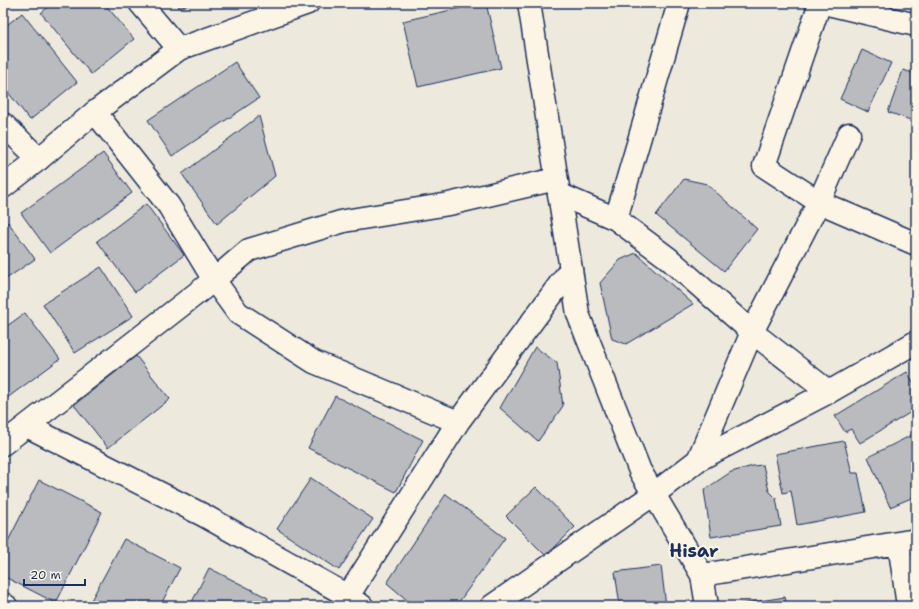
<svg xmlns="http://www.w3.org/2000/svg" width="919" height="609" font-family="'Shantell Sans',sans-serif">
  <style>
    .building { fill: #babbbe; stroke: #1b2f5e }
    .lines { fill: none; stroke-linecap: round; stroke-linejoin: round }
    .street-casing { stroke: #1b2f5e; stroke-width: 25 }
    .secondary-casing { stroke: #1b2f5e; stroke-width: 25 }
    .street { stroke: #fcf5e5; stroke-width: 22 }
    .secondary { stroke: #fcf5e5; stroke-width: 22 }
    .labels { text-anchor: middle; stroke-width: 4; stroke-linejoin: round; paint-order: stroke }
    .district-label { font-size: 18px; font-weight: bold; fill: #1b2f5e; stroke: #fcf5e5 }
  </style>
  <rect width="100%" height="100%" fill="#eee9dd"/>
  <filter id="ink" filterUnits="userSpaceOnUse"><feTurbulence type="fractalNoise" baseFrequency=".025" numOctaves="2"/><feDisplacementMap in="SourceGraphic" scale="8" xChannelSelector="R" yChannelSelector="G"/><feConvolveMatrix kernelMatrix="1 2 1 2 8 2 1 2 1" color-interpolation-filters="sRGB"/></filter>
  <g filter="url(#ink)">
    <!-- building -->
    <path class="building" d="M 53,3 L 104,3 L 134,39 L 91,74 L 41,13 Z
      M 178,3 L 195,3 L 179,8 Z
      M 482,3 L 486,3 L 501,68 L 418,87 L 403,21 Z
      M 22,13 L 77,82 L 30,120 L 3,86 L 3,28 Z
      M 862,50 L 891,63 L 868,112 L 840,99 Z
      M 235,62 L 259,98 L 172,156 L 148,120 Z
      M 903,70 L 916,74 L 916,122 L 888,112 Z
      M 259,116 L 275,176 L 217,224 L 182,174 Z
      M 103,153 L 132,193 L 50,253 L 21,213 Z
      M 684,179 L 707,184 L 757,229 L 724,271 L 656,215 Z
      M 146,204 L 184,255 L 135,292 L 97,241 Z
      M 8,222 L 35,259 L 3,281 L 3,226 Z
      M 636,253 L 693,304 L 626,344 L 612,339 L 600,283 L 620,260 Z
      M 101,267 L 133,316 L 75,353 L 43,304 Z
      M 25,313 L 60,359 L 3,401 L 3,329 Z
      M 535,347 L 557,363 L 563,406 L 538,441 L 500,408 Z
      M 136,356 L 170,399 L 108,448 L 74,405 Z
      M 907,372 L 916,386 L 916,391 L 913,393 L 916,398 L 916,409 L 860,443 L 851,429 L 845,432 L 835,416 Z
      M 335,396 L 423,440 L 396,492 L 308,448 Z
      M 916,433 L 916,496 L 890,507 L 868,457 Z
      M 844,441 L 852,473 L 858,473 L 866,512 L 797,525 L 791,491 L 783,493 L 775,454 Z
      M 763,465 L 769,491 L 776,498 L 781,526 L 711,537 L 704,490 L 731,472 L 753,466 Z
      M 311,478 L 373,519 L 339,570 L 277,529 Z
      M 39,480 L 102,512 L 56,603 L 3,576 L 3,551 Z
      M 536,487 L 575,527 L 546,556 L 506,516 Z
      M 446,494 L 505,538 L 456,606 L 414,606 L 387,583 Z
      M 124,539 L 180,568 L 160,606 L 88,606 Z
      M 661,566 L 666,606 L 620,606 L 615,572 Z
      M 209,568 L 268,598 L 264,606 L 190,606 Z
      M 785,597 L 787,606 L 729,606 Z"/>
    <g class="lines">
      <defs>
        <path id="street" d="M 140,3 L 179,49
          M 820,3 L 764,166 L 819,202 L 916,244
          M 95,112 L 169,206 L 214,280 L 238,313 L 314,362 L 458,422
          M 3,124 L 39,159
          M 559,194 L 616,219 L 668,258 L 752,332 L 829,392
          M 616,219 L 679,3
          M 27,426 L 203,515 L 348,596 L 362,606
          M 3,444 L 214,280 L 249,250 L 344,221 L 449,204 L 556,179
          M 698,460 L 829,392 L 916,342
          M 899,543 L 908,606
          M 702,575 L 916,540
          M 348,596 L 458,422 L 571,269
          M 3,604 L 6,606
          M 492,606 L 654,494 L 698,460 L 752,332 L 819,202 L 849,134"/>
        <path id="secondary" d="M 529,3 L 578,314 L 640,471 L 702,575 L 707,606
          M 824,3 L 916,25
          M 3,187 L 39,159 L 95,112 L 179,49 L 308,3"/>
      </defs>
      <!-- street casing -->
      <use href="#street" class="street-casing"/>
      <!-- secondary casing -->
      <use href="#secondary" class="secondary-casing"/>
      <!-- street -->
      <use href="#street" class="street"/>
      <!-- secondary -->
      <use href="#secondary" class="secondary"/>
    </g>
  </g>
  <g class="labels">
    <!-- district labels -->
    <g class="district-label">
      <text x="694" y="557">Hisar</text>
    </g>
  </g>
  <!-- margin -->
  <rect width="919" height="609" fill="none" stroke="#fcf5e5" stroke-width="16"/>
  <rect x="8" y="8" width="903" height="593" fill="none" stroke="#1b2f5e" stroke-width="1.5" filter="url(#ink)"/>
  <!-- scale -->
  <path d="M24 579v6h61v-6" fill="none" stroke="#1b2f5e" stroke-width="2"/>
  <text x="30" y="579" font-size="12" fill="#1b2f5e" stroke="#fcf5e5" stroke-width="3" paint-order="stroke">20 m</text>
</svg>
